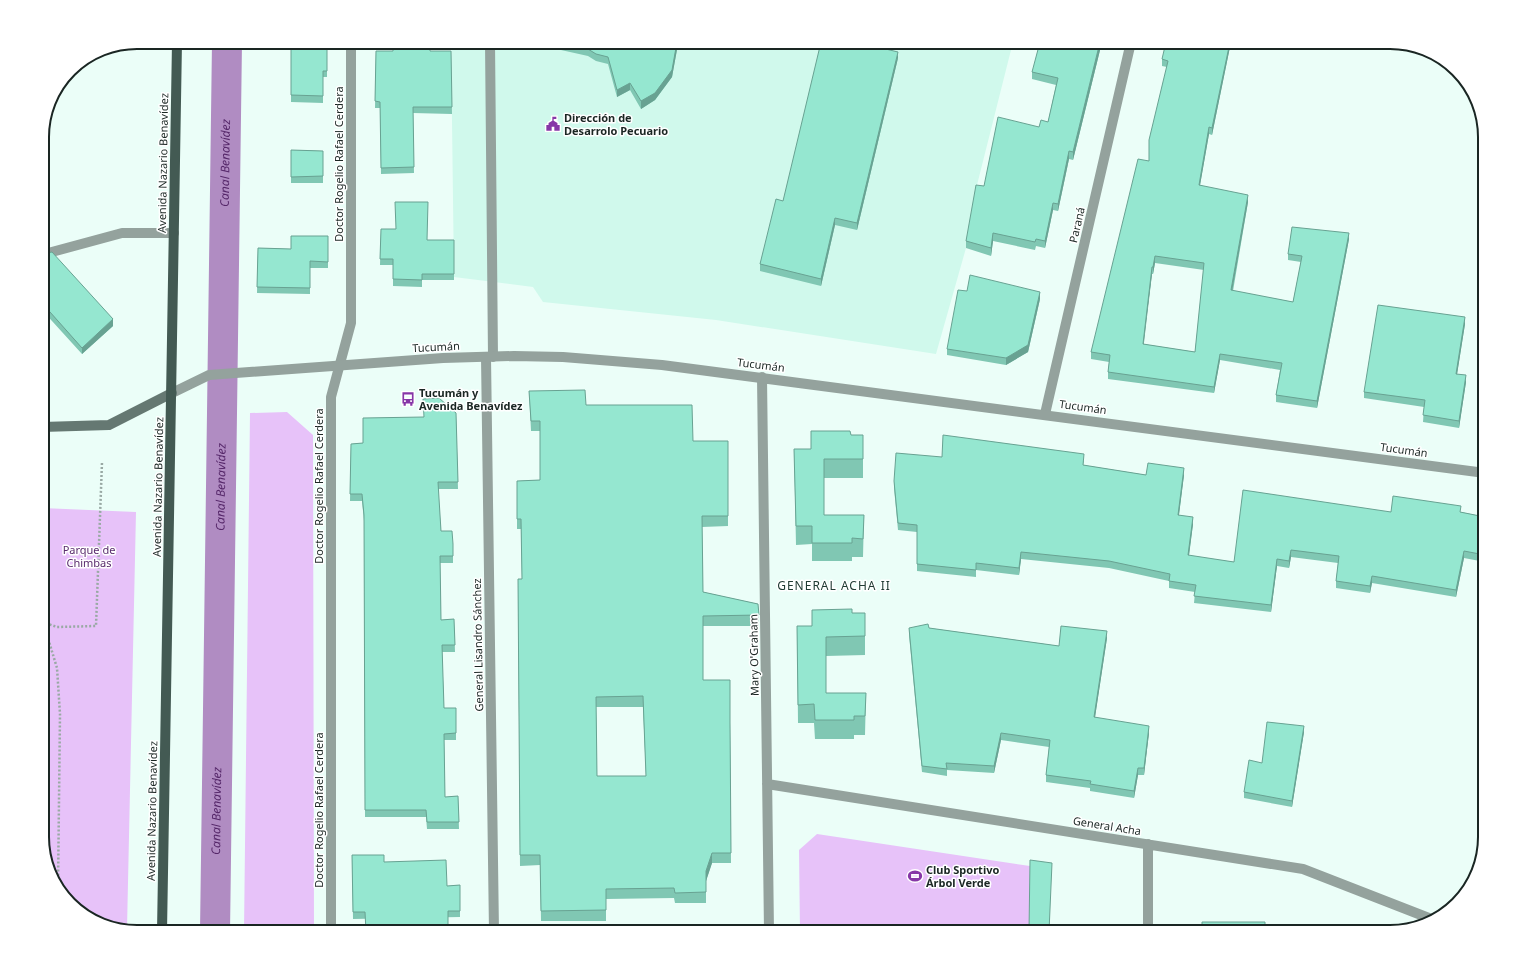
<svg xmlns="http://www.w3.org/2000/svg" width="1527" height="974" font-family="'Noto Sans',sans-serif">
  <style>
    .built { fill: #d0f9ec }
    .green { fill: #e7c2f9 }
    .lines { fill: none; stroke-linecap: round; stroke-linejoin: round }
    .canal { stroke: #b08cc2; stroke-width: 30 }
    .path { stroke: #99a9a4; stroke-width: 2.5; stroke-dasharray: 2 2; stroke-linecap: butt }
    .service { stroke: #94a29d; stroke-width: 10 }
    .minor { stroke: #94a29d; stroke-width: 10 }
    .tertiary { stroke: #94a29d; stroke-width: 10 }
    .secondary { stroke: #657872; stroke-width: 10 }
    .primary { stroke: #435a53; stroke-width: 10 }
    .wall { fill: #80c7b3; fill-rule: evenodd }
    .shaded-wall { fill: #68a292 }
    .building { fill: #95e7d0; stroke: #68a292; fill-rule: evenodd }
    .labels { text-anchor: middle; stroke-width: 3; stroke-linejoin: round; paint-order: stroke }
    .poi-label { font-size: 11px; font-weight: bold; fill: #1a2623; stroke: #fff; text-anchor: start }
    .street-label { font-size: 11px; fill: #1a2623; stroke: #fff }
    .park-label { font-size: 11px; fill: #592b6d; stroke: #fff }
    .water-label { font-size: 12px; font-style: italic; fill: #56286a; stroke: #fff }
    .neighbourhood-label { font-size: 12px; letter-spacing: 1px; fill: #203b33; stroke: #fff }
    .rim { fill: none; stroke: #1a2623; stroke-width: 2 }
  </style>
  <rect width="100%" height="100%" fill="#ebfef8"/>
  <!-- built -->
  <path class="built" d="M 451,42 L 1013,42 L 977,185 L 966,248 L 936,354 L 716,320 L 543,302 L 533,287 L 454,277 Z"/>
  <!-- green -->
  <path class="green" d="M 287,412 L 313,435 L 314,932 L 244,932 L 250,413 Z
    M 42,508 L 136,512 L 127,929 L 84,916 L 55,884 L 42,843 Z
    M 817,834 L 1030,866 L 1029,932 L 800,932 L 799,850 Z"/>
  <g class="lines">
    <!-- canal -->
    <path class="canal" id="s1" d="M 215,932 L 227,42"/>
    <!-- path -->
    <path class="path" d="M 42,622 L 57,627 L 96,626 L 102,462
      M 42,629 L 47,635 L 57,668 L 60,714 L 58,888"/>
    <!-- service -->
    <path class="service" d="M 490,42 L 493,357
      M 48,253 L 122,233 L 174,233"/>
    <!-- minor -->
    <path class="minor" d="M 486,357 L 494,932
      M 762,377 L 769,932
      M 1045,414 L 1131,42
      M 767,784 L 1303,869 L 1434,920
      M 331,932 L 331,397 L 351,323 L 351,42
      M 1148,932 L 1148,844"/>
    <!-- tertiary -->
    <path class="tertiary" d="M 172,393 L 209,375 L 443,358 L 514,356 L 563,357 L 662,365 L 1485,473"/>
    <!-- secondary -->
    <path class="secondary" d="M 42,427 L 109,425 L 172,393"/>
    <!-- primary -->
    <path class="primary" d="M 162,932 L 177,42"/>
  </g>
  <!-- wall -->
  <path class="wall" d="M 291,42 L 327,45 L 327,77 L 323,77 L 323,103 L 291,102 Z
    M 561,42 L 678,42 L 678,44 L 672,77 L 655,100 L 641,109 L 630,90 L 617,97 L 608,64 L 596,61 L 588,56 L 561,50 Z
    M 1102,42 L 1073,160 L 1069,159 L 1058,211 L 1053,210 L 1045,248 L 1036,246 L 1035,250 L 993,241 L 991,256 L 966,248 L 966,241 L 984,186 L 1039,127 L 1048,122 L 1056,85 L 1032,79 L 1032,72 Z
    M 1231,42 L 1212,135 L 1209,134 L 1200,185 L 1248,202 L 1233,291 L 1293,302 L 1301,262 L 1288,260 L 1288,254 L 1349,239 L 1317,408 L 1276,402 L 1276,395 L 1280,370 L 1220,360 L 1214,393 L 1108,379 L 1108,372 L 1109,362 L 1091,359 L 1091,352 L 1149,161 L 1167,67 L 1162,66 L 1162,59 ZM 1155,263 L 1204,270 L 1195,352 L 1143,344 L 1152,274 L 1153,274 Z
    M 376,51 L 451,51 L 452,114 L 413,113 L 414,173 L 381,174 L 380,108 L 375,108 Z
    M 898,58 L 857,230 L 835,225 L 821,286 L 760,271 L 760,264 L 783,201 Z
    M 291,150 L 323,151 L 323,183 L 291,183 Z
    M 381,229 L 427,240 L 454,240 L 454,280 L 422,280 L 422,287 L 393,286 L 393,265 L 380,265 Z
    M 328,236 L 328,268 L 310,268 L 310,294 L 257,293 L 258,248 L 291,249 Z
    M 42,241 L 43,251 L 113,326 L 82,354 L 42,310 Z
    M 1040,299 L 1028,352 L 1006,365 L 947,355 L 947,349 Z
    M 1465,324 L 1457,374 L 1466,382 L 1459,428 L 1423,422 L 1424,407 L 1364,398 L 1364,392 Z
    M 529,391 L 586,405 L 693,441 L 728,441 L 728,526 L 702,527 L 703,592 L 758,604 L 759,626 L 703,626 L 703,680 L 730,722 L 731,863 L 712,863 L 706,881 L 706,903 L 675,903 L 674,898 L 606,899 L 606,921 L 541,921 L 540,865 L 520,866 L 518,579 L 522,579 L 521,529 L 517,529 L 517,481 L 540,480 L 540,431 L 531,431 ZM 596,707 L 643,707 L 646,776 L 597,776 Z
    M 456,413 L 458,489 L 438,489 L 441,531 L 453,544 L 453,563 L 440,563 L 441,620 L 454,619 L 455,652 L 442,652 L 444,708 L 456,708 L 456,740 L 444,740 L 445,797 L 458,796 L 459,829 L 427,829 L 426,817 L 365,817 L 364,521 L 362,501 L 350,501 L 351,444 L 363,443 L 423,417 Z
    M 811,431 L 851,435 L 863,435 L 863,478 L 824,478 L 824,515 L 864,515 L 863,557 L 852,557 L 852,561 L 812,561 L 812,544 L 796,545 L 794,449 L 811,449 Z
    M 942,457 L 1084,461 L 1083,465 L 1146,475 L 1184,475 L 1179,515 L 1193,524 L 1189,556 L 1234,562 L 1391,512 L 1461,512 L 1485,517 L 1485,562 L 1464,558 L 1456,597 L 1372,583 L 1370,593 L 1336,588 L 1336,581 L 1338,563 L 1291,557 L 1289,568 L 1277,566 L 1271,612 L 1194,603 L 1195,592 L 1169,588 L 1169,581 L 1109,568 L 1021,559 L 1019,575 L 976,570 L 976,577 L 917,571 L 917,532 L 898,530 L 894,488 L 894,481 Z
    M 852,613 L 865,613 L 865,655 L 826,656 L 826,693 L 866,693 L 865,735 L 854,735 L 854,739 L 815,739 L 814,723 L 798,723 L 797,626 L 812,626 Z
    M 909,628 L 929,628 L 1059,646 L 1107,638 L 1095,717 L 1149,733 L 1144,775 L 1138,775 L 1134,798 L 1090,791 L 1090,788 L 1046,782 L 1046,775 L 1049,747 L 1001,740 L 994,773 L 947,770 L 947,776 L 922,772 L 909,635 Z
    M 1304,732 L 1292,807 L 1244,798 L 1244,792 L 1262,763 Z
    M 352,855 L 384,862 L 447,886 L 460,885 L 460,917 L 353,919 Z"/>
  <!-- shaded-wall -->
  <path class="shaded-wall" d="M 677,42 L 678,42 L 678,44 L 672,77 L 655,100 L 641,109 L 641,101 Z
    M 1100,42 L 1102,42 L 1073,160 L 1073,152 Z
    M 1230,42 L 1231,42 L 1212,135 L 1212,128 Z
    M 898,52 L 898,58 L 857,230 L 857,223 Z
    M 630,83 L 630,90 L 617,97 L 617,90 Z
    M 1209,127 L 1209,134 L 1199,191 L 1199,185 Z
    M 1069,151 L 1069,159 L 1058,211 L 1058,204 Z
    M 1248,195 L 1248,202 L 1231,297 L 1231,290 Z
    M 1053,203 L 1053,210 L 1045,248 L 1045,241 Z
    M 835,218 L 835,225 L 821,286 L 821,279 Z
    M 993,233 L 993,241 L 991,256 L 991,248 Z
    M 1349,233 L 1349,239 L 1317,408 L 1317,401 Z
    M 1155,256 L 1155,263 L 1153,274 L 1153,267 Z
    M 1152,267 L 1152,274 L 1143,351 L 1143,344 Z
    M 1040,292 L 1040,299 L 1028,352 L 1006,365 L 1006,358 Z
    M 1465,317 L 1465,324 L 1456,381 L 1456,374 Z
    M 113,319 L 113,326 L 82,354 L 82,348 Z
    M 1220,354 L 1220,360 L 1214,393 L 1214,387 Z
    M 1466,375 L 1466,382 L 1459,428 L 1459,421 Z
    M 1184,468 L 1184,475 L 1178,522 L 1178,515 Z
    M 1193,517 L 1193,524 L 1188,562 L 1188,555 Z
    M 1291,550 L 1291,557 L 1289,568 L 1289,561 Z
    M 1464,551 L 1464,558 L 1456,597 L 1456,590 Z
    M 1021,552 L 1021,559 L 1019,575 L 1019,568 Z
    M 1277,559 L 1277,566 L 1271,612 L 1271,605 Z
    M 1372,576 L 1372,583 L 1370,593 L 1370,586 Z
    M 1107,631 L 1107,638 L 1094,724 L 1094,717 Z
    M 1149,726 L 1149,733 L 1144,775 L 1144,768 Z
    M 1304,726 L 1304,732 L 1292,807 L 1292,801 Z
    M 1001,733 L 1001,740 L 994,773 L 994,766 Z
    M 1138,768 L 1138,775 L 1134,798 L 1134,791 Z
    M 712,853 L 712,863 L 706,881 L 706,871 Z"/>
  <!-- building -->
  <path class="building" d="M 291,42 L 324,42 L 324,45 L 327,45 L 327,71 L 323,71 L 323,96 L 291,95 Z
    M 393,42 L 430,42 L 430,51 L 451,51 L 452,107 L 413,107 L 414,167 L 381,168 L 380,102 L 375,101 L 376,51 L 393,51 Z
    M 561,42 L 677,42 L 672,70 L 655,93 L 641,101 L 630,83 L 617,90 L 608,57 L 596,54 L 588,49 L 561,43 Z
    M 821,42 L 857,42 L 898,52 L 857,223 L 835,218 L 821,279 L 760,264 L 776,199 L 783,201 Z
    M 1040,42 L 1100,42 L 1073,152 L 1069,151 L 1058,204 L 1053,203 L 1045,241 L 1036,239 L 1035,242 L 993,233 L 991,248 L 966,241 L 976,185 L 984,186 L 998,117 L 1039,127 L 1041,120 L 1048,122 L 1058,78 L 1032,72 Z
    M 1166,42 L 1230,42 L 1212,128 L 1209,127 L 1199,185 L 1248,195 L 1231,290 L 1293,302 L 1302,256 L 1288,254 L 1292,227 L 1349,233 L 1317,401 L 1276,395 L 1282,363 L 1220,354 L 1214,387 L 1108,372 L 1110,355 L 1091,352 L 1138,159 L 1149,161 L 1149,140 L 1168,61 L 1162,59 ZM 1155,256 L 1204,263 L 1195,352 L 1143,344 L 1152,267 L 1153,267 Z
    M 291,150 L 323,151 L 323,176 L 291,177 Z
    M 395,202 L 428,202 L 427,240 L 454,240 L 454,274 L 422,274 L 422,280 L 393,279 L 393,259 L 380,259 L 381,229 L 396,229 Z
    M 291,236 L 328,236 L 328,262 L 310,261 L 310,288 L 257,287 L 258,248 L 291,249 Z
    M 42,247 L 43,251 L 47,253 L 52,252 L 113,319 L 82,348 L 42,303 Z
    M 970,275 L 1040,292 L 1028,345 L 1006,358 L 947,349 L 958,290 L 967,291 Z
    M 1378,305 L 1465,317 L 1456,374 L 1466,375 L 1459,421 L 1423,415 L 1425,400 L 1364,392 Z
    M 585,390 L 586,405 L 692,405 L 693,441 L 728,441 L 728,516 L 702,516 L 703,592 L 758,604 L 759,615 L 703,616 L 703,680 L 730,680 L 730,722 L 731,853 L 712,853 L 706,871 L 706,892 L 675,893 L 674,888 L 606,889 L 606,910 L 541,911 L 540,855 L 520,855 L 518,579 L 522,579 L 521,519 L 517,519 L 517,481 L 540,480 L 540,421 L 531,421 L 529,391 ZM 643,696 L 646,776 L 597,776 L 596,697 Z
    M 439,398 L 456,413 L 458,482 L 438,482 L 441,531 L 452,531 L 453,544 L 453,556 L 440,556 L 441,620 L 454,619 L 455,645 L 442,645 L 444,708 L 456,708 L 456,733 L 444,734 L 445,797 L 458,796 L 459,822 L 427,822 L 426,810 L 365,810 L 364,515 L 362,494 L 350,494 L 351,444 L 363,443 L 363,418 L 424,417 L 423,399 Z
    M 811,431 L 850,431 L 851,435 L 863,435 L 863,459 L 824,459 L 824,515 L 864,515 L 863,539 L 852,538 L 852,543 L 812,543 L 812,526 L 796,526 L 794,449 L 811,449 Z
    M 943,435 L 1084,454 L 1083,465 L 1146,475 L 1148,463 L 1184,468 L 1178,515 L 1193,517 L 1188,555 L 1234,562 L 1243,490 L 1391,512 L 1393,496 L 1461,506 L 1460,512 L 1485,517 L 1485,555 L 1464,551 L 1456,590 L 1372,576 L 1370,586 L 1336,581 L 1339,556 L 1291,550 L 1289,561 L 1277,559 L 1271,605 L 1194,596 L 1196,585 L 1169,581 L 1170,574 L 1109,561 L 1021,552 L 1019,568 L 976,563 L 976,570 L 917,564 L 917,525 L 898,523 L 894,481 L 896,453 L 942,457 Z
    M 852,609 L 852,613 L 865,613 L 865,636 L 826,637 L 826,693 L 866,693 L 865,716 L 854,716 L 854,720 L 815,720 L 814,704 L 798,705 L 797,626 L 812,626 L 812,610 Z
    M 928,624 L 929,628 L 1059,646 L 1061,626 L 1107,631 L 1094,717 L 1149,726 L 1144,768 L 1138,768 L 1134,791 L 1090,784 L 1091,781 L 1046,775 L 1050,740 L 1001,733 L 994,766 L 946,763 L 947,769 L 922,766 L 909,628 Z
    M 1267,722 L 1304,726 L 1292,801 L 1244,792 L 1249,760 L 1262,763 Z
    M 352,855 L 384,855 L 384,862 L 446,860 L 447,886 L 460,885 L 460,911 L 448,911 L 448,932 L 366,932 L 365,912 L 353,912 Z
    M 1030,860 L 1052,863 L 1049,932 L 1029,932 Z
    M 1202,922 L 1265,922 L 1265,932 L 1202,932 Z"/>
  <!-- icons -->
  <defs>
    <symbol id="civic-bare" viewBox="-9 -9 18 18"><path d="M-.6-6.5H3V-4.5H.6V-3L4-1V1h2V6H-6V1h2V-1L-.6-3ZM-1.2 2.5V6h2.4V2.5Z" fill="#8636a7" stroke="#fff" stroke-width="2.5" paint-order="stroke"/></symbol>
    <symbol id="bus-bare" viewBox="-9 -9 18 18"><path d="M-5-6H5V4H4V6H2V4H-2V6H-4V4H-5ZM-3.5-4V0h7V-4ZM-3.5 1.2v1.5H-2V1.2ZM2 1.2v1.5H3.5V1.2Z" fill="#8636a7" stroke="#fff" stroke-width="2.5" paint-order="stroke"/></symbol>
    <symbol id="stadium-bare" viewBox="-9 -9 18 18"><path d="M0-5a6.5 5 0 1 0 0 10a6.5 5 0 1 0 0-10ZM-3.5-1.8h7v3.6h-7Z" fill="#8636a7" stroke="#fff" stroke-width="2.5" paint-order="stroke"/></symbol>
  </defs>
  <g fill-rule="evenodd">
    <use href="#civic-bare" x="543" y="114" width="20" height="20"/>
    <use href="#bus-bare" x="398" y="389" width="20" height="20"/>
    <use href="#stadium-bare" x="905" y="866" width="20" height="20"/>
  </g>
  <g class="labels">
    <!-- poi labels -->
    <g class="poi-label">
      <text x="564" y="122">Dirección de<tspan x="564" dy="13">Desarrolo Pecuario</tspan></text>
      <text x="419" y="397">Tucumán y<tspan x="419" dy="13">Avenida Benavídez</tspan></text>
      <text x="926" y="874">Club Sportivo<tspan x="926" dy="13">Árbol Verde</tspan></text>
    </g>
    <!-- street labels -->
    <g class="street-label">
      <text transform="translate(163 163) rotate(-89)" y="4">Avenida Nazario Benavídez</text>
      <text transform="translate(339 164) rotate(-90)" y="4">Doctor Rogelio Rafael Cerdera</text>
      <text transform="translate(1077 225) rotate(-77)" y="4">Paraná</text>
      <text transform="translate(436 347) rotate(-3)" y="4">Tucumán</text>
      <text transform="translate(761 365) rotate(7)" y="4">Tucumán</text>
      <text transform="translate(1083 407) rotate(8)" y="4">Tucumán</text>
      <text transform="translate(1404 450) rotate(8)" y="4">Tucumán</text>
      <text transform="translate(319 486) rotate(-90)" y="4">Doctor Rogelio Rafael Cerdera</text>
      <text transform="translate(158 487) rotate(-89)" y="4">Avenida Nazario Benavídez</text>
      <text transform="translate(478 645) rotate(-91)" y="4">General Lisandro Sánchez</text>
      <text transform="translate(754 655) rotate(-91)" y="4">Mary O'Graham</text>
      <text transform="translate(319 810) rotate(-90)" y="4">Doctor Rogelio Rafael Cerdera</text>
      <text transform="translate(152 811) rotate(-89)" y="4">Avenida Nazario Benavídez</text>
      <text transform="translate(1107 826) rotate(9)" y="4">General Acha</text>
    </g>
    <!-- park labels -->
    <g class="park-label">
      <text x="89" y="554">Parque de<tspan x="89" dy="13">Chimbas</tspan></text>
    </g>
    <!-- water labels -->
    <g class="water-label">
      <text dy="4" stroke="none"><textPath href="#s1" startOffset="769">Canal Benavídez</textPath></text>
      <text dy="4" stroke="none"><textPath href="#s1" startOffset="445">Canal Benavídez</textPath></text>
      <text dy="4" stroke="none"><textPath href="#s1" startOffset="121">Canal Benavídez</textPath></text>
    </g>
    <!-- neighbourhood labels -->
    <g class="neighbourhood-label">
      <text x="834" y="590">GENERAL ACHA II</text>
    </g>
  </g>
  <!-- crop -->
  <path d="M0 0H1527V974H0ZM137 49H1390A88 88 0 0 1 1478 137V837A88 88 0 0 1 1390 925H137A88 88 0 0 1 49 837V137A88 88 0 0 1 137 49Z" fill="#fff" fill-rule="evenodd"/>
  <path class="rim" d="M137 49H1390A88 88 0 0 1 1478 137V837A88 88 0 0 1 1390 925H137A88 88 0 0 1 49 837V137A88 88 0 0 1 137 49Z"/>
</svg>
